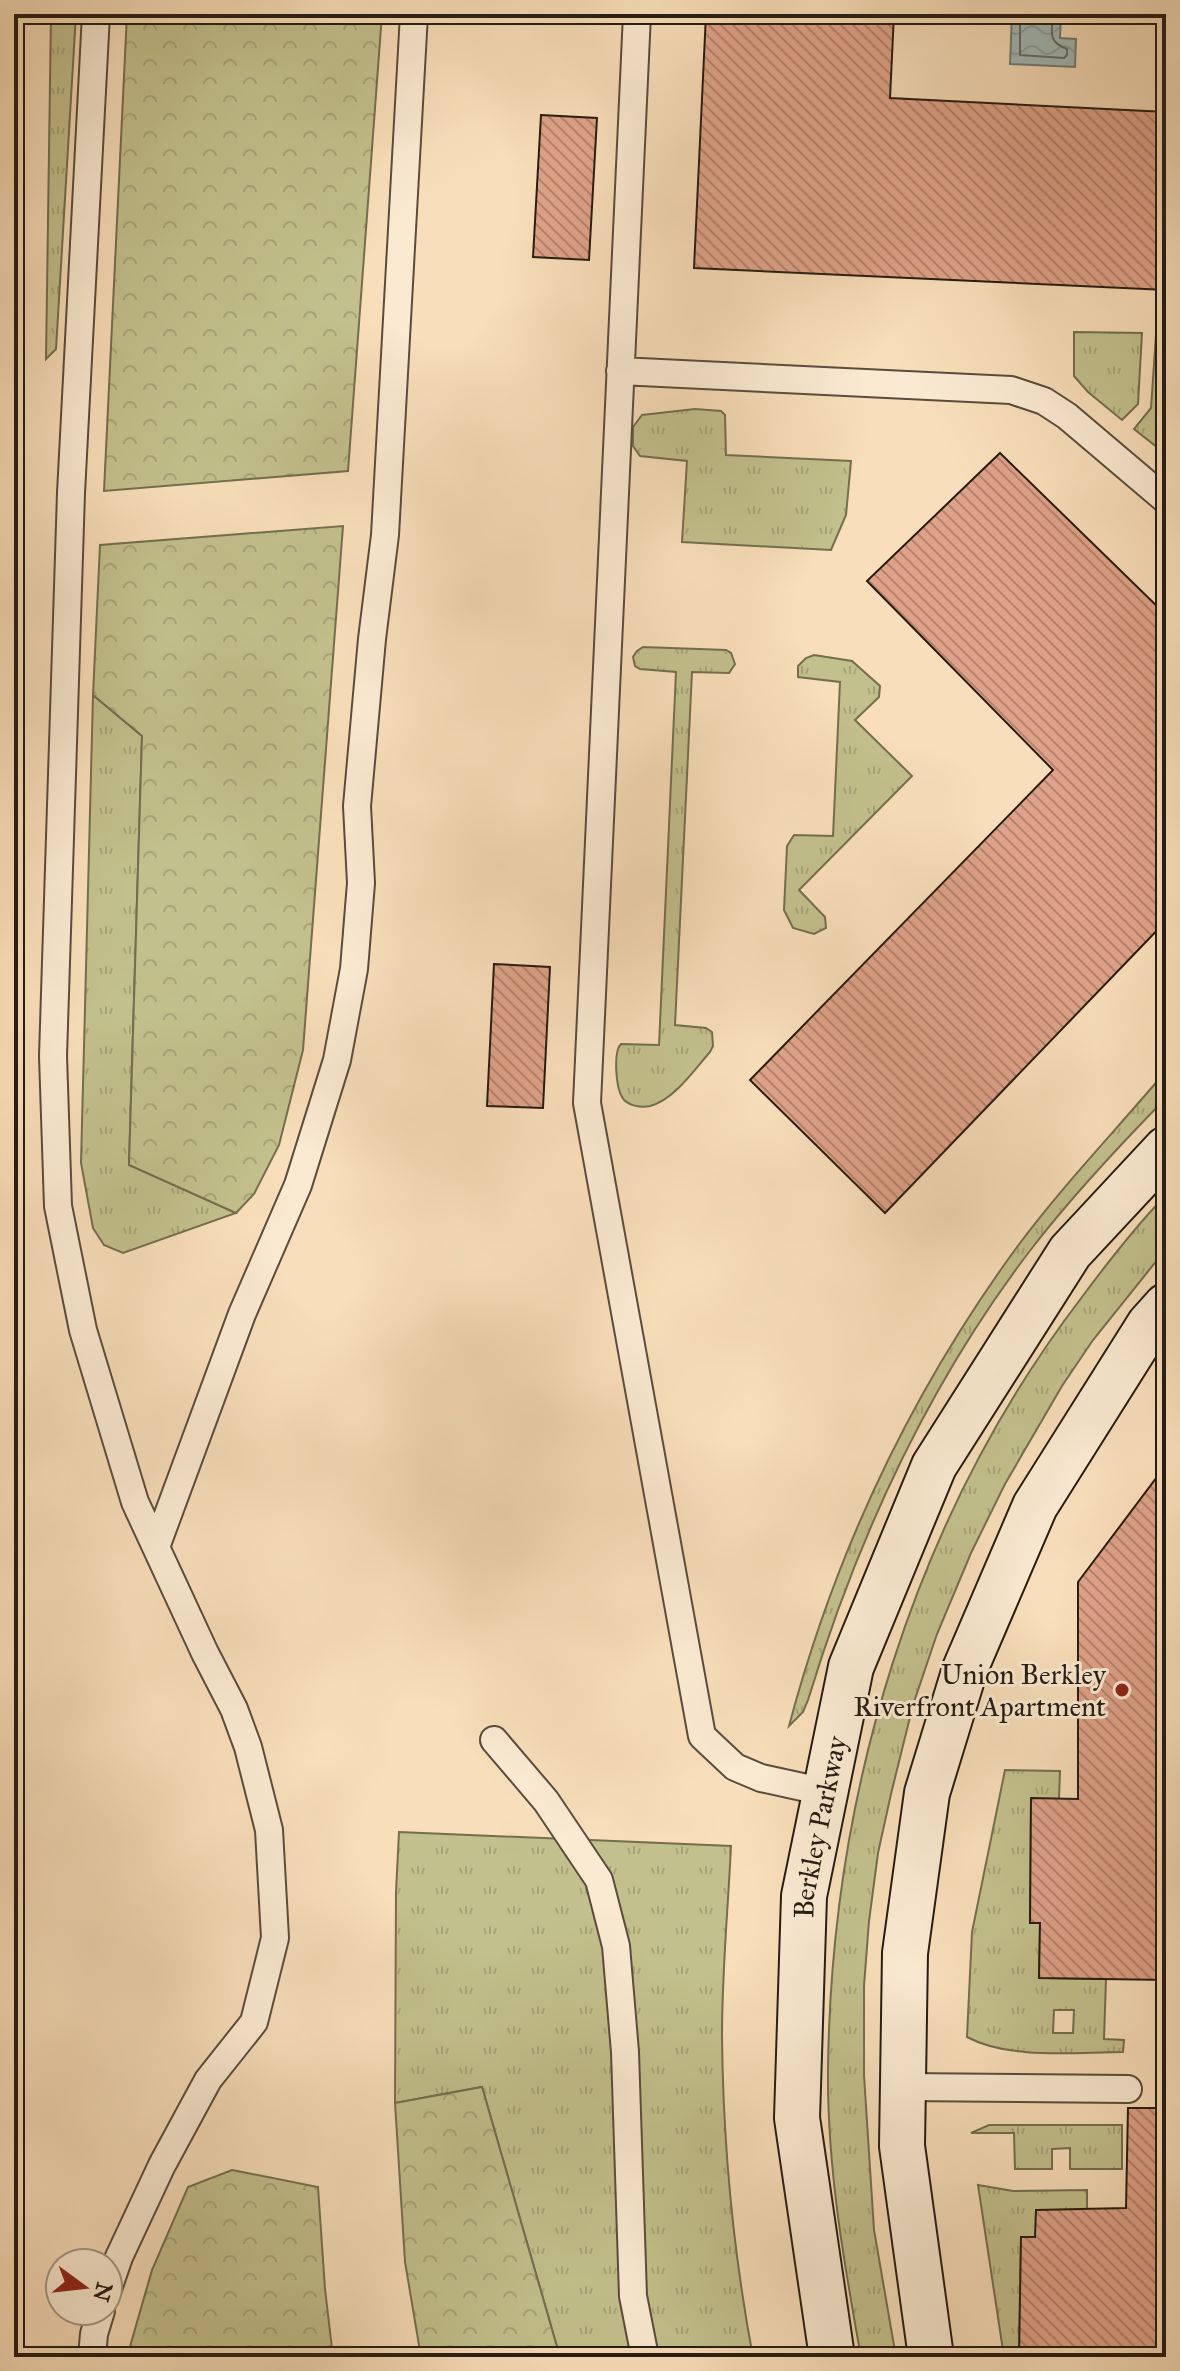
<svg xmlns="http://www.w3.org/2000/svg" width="1180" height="2371" font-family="'IM FELL Great Primer',serif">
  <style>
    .grass { fill: url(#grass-tufts); stroke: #746e4f; stroke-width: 2; fill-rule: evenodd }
    .forest { fill: url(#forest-crowns); stroke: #746e4f; stroke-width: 2 }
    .water { fill: url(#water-waves); stroke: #707b76; stroke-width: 2 }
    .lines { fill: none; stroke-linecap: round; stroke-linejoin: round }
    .shore { stroke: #646b66; stroke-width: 2 }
    .building { fill: url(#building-back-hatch); stroke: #261c12; stroke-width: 2 }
    .lane-casing { stroke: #5a4c3c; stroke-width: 30 }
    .secondary-casing { stroke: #261c12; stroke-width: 48 }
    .lane { stroke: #faead2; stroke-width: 26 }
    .secondary { stroke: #faead2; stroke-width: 44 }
    .rail { stroke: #261c12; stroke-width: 6; stroke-dasharray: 14 14; stroke-linecap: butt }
    .poi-dot { fill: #8f2418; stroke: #faead2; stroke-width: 3 }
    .labels { text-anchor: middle; stroke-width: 6; stroke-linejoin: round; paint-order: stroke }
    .poi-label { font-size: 28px; fill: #261c12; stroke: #faead2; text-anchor: end }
    .street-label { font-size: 28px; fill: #261c12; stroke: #faead2 }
  </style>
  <defs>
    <pattern id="grass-tufts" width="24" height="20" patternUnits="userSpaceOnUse" patternTransform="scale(2)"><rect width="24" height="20" fill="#c2c08c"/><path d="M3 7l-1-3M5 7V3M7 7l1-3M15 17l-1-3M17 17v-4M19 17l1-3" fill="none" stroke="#a7a478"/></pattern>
    <pattern id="forest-crowns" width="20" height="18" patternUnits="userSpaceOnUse" patternTransform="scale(2)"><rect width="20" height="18" fill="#c2c08c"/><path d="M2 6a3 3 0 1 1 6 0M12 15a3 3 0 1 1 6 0" fill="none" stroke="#a7a478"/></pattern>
    <pattern id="water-waves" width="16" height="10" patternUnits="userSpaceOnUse" patternTransform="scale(2)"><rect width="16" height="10" fill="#a1bab9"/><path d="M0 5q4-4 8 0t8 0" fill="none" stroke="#8a9f9e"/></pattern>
    <pattern id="building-back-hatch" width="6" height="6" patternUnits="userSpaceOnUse" patternTransform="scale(2)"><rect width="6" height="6" fill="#dfa288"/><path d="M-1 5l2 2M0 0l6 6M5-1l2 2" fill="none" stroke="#b5836e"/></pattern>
  </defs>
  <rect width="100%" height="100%" fill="#f8deba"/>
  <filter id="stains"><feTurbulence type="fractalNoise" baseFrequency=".0025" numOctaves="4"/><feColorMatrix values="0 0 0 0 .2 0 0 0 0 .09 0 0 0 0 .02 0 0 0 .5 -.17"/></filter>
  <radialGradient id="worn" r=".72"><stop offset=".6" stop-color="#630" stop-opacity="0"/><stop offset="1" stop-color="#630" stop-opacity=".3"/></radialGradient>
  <!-- grass -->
  <path class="grass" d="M 51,14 L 76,14 L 56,349 L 46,359 Z
    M 1074,332 L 1142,333 L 1138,404 L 1122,420 L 1088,392 L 1074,376 Z
    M 1156,335 L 1166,335 L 1166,446 L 1162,451 L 1134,429 L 1151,408 Z
    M 695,409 L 721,411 L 725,415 L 726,455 L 851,461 L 846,515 L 831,550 L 682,542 L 687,461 L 640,456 L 633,446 L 633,427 L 642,415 Z
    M 643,647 L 726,650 L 731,653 L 735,664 L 729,673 L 692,672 L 675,1025 L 706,1028 L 712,1032 L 713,1046 L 710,1052 C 694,1070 674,1100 650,1106 C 641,1108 627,1106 622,1097 C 616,1087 613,1052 621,1044 L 659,1045 L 676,672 L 640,669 L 635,666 L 633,657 L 637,651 Z
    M 814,655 L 852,661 L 880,686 L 879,697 L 855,720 L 912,776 L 799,890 L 825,917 L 826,928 L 814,934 L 793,928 L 784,910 L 787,846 L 794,835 L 833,836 L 840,682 L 798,677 L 798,666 L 806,658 Z
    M 93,695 L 142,736 L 129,1164 L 236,1213 L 123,1253 L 104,1245 L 93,1228 L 81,1163 Z
    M 1166,1071 L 1166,1098 C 1118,1147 1071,1197 1029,1252 C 927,1386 857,1539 808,1700 L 803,1712 L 789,1726 C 835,1553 911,1392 1017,1247 C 1063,1185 1117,1129 1166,1071 Z
    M 1166,1195 L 1166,1249 L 1093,1340 L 1062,1386 L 1005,1484 L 971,1553 L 937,1634 L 913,1705 L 891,1794 L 878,1853 L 869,1921 L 864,1986 L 864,2075 L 874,2230 L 896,2357 L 861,2357 C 844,2263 827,2167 828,2070 C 831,1794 913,1518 1082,1297 C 1108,1262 1135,1227 1166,1195 Z
    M 1005,1770 L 1060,1771 L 1059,1799 L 1031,1799 L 1030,1923 L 1040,1923 L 1039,1978 L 1106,1979 L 1104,2039 L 1124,2040 L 1123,2052 C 1075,2052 1010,2060 967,2037 L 972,1932 ZM 1054,2010 L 1074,2010 L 1073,2033 L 1053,2033 Z
    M 399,1832 L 731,1846 C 728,1909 722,1972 722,2035 C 723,2143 733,2251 753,2357 L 560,2357 L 482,2087 L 395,2103 L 396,1892 Z
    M 989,2125 L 1122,2125 L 1122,2169 L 1070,2169 L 1070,2148 L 1052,2149 L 1052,2169 L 1015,2169 L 1014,2133 L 971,2133 Z
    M 978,2185 L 1013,2191 L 1087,2190 L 1087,2209 L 1035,2237 L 1021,2237 L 1019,2357 L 1004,2357 Z"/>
  <!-- forest -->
  <path class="forest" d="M 127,14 L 382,14 L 348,471 L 104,491 Z
    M 343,526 L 303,1050 L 279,1145 L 254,1194 L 236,1213 L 129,1165 L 142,736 L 93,695 L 100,545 Z
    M 482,2087 L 560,2357 L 421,2357 L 405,2262 L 395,2103 Z
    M 232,2170 L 318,2187 L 325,2289 L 333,2357 L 127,2357 L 152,2270 L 188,2187 Z"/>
  <!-- water -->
  <path class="water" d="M 1012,14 L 1061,14 L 1060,38 L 1076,39 L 1075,67 L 1010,64 Z"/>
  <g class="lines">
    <!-- shore -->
    <path class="shore" d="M 1020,14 L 1020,55 L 1064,58 L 1067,55 L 1067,49 C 1047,41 1052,33 1053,14"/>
  </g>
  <!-- building -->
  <path class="building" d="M 706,14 L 894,14 L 890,98 L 1166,112 L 1166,290 L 694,268 Z
    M 541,115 L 597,118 L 589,260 L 533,257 Z
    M 1000,453 L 1166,615 L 1166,921 L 885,1213 L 750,1080 L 1053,770 L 867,581 Z
    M 494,964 L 550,967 L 543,1108 L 487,1106 Z
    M 1166,1465 L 1166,1980 L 1039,1978 L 1040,1923 L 1030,1923 L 1031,1798 L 1078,1799 L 1078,1582 Z
    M 1128,2108 L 1166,2108 L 1166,2357 L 1019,2357 L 1021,2237 L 1035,2237 L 1036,2210 L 1126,2208 Z"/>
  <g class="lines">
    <defs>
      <path id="lane" d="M 96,14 L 71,493 L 53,1056 L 58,1206 L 83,1330 L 135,1502 L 205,1653 L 234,1709 L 248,1747 L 269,1830 L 275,1938 L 254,2022 L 208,2080 L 162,2165 L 119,2257 L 108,2289
        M 637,14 L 587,1103 L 702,1736 L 735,1767 L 761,1778 L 825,1792
        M 620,371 L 1011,390 L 1044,401 L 1067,416 L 1166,500
        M 156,1547 L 242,1314 L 298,1185 L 337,1060 L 354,969 L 361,883 L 357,806 L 372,639 L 385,535 L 414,14
        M 494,1740 L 546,1801 L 599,1880 L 616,1946 L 625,2052 L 633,2296 L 645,2357
        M 903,2087 L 1128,2089
        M 92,2357 L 94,2334 L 101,2311"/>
      <g id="secondary">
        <path id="s1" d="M 832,2357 L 797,2118 L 804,1896 L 851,1667 L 934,1466 L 1070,1252 L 1166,1149"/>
        <path d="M 931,2357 L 902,2146 L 905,1953 L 927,1793 L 965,1669 L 1035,1506 L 1149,1325 L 1166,1306"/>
      </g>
    </defs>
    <!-- lane casing -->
    <use href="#lane" class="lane-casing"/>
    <!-- secondary casing -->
    <use href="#secondary" class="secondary-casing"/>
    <!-- lane -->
    <use href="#lane" class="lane"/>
    <!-- secondary -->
    <use href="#secondary" class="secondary"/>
    <!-- rail -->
    <path class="rail" d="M 14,96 L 16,14"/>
  </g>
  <!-- markers -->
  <circle class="poi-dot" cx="1122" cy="1690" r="8"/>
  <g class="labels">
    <!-- poi labels -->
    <g class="poi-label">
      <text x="1106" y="1684">Union Berkley<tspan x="1106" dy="32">Riverfront Apartment</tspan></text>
    </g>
    <!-- street labels -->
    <g class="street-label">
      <text dy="10" stroke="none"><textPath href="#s1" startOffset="534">Berkley Parkway</textPath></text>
    </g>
  </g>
  <!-- margin -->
  <rect width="1180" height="2371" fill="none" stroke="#f8deba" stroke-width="48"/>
  <rect x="16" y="16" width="1148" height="2339" fill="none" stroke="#261c12" stroke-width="4"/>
  <rect x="24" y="24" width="1132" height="2323" fill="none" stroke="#261c12" stroke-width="2"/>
  <!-- north arrow -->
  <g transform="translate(84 2287) rotate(105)"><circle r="38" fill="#faead2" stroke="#a59885" stroke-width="2"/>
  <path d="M0-6L14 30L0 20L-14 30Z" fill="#8f2418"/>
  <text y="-12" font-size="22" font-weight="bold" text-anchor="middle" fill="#261c12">N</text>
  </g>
  <rect width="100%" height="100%" filter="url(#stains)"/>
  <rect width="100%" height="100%" fill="url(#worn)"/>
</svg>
